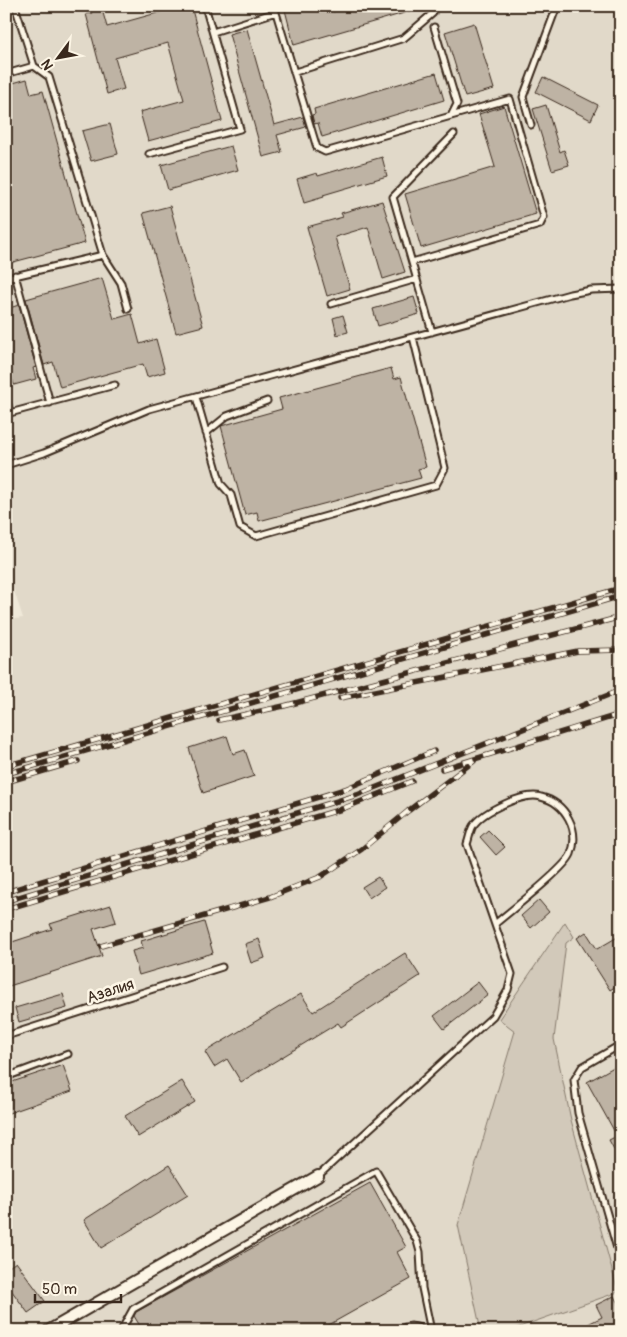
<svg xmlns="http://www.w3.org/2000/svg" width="627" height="1337" font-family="Pangolin,sans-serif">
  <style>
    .built { fill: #e1d9c9 }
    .green { fill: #d2c9ba; stroke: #867a6c }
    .building { fill: #beb3a4; stroke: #3b2a1e }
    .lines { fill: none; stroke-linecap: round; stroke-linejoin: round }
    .lane-casing { stroke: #3b2a1e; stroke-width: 9 }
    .street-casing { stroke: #3b2a1e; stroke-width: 14 }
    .lane { stroke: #fcf5e5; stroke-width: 5 }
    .street { stroke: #fcf5e5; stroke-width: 10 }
    .rail-casing { stroke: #3b2a1e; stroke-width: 5.5 }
    .rail { stroke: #fcf5e5; stroke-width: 4; stroke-dasharray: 11; stroke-linecap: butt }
    .labels { text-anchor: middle; stroke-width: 5; stroke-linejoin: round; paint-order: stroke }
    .street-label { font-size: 16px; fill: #3b2a1e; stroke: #fcf5e5 }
  </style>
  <rect width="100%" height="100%" fill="#f0e9d9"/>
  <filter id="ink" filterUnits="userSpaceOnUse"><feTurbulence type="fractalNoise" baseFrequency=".02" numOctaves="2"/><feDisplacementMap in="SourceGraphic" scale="10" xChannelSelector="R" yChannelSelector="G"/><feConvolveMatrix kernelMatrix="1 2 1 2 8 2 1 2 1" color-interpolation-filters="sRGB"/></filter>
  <g filter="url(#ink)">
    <!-- built -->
    <path class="built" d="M 6,6 L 621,6 L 621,1331 L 6,1331 L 6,620 L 23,618 L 6,566 Z"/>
    <!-- green -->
    <path class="green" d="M 565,922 L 574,937 L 566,943 L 554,1039 L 571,1120 L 618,1292 L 508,1331 L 481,1331 L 458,1225 L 515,1031 L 499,1019 Z"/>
    <!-- building -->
    <path class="building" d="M 90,6 L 101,6 L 107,27 L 182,6 L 191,6 L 222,121 L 148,141 L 140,112 L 184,100 L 168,43 L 115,58 L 124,89 L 107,94 L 86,14 L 92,13 Z
      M 284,6 L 333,6 L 333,12 L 353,6 L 417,6 L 418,9 L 294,45 Z
      M 474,23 L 494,89 L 465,97 L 445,32 Z
      M 247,29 L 274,125 L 303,117 L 306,127 L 277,135 L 282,152 L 263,157 L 229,34 Z
      M 436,73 L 444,100 L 322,137 L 318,123 L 314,124 L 312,115 L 315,114 L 314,109 Z
      M 543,77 L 598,105 L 591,120 L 536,92 Z
      M 27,79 L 31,94 L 43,91 L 85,243 L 6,264 L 6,85 Z
      M 546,105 L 560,152 L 564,150 L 569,165 L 552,170 L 533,109 Z
      M 504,106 L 536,214 L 421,248 L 405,194 L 495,167 L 479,114 Z
      M 110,124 L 118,154 L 91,161 L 82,131 Z
      M 231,146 L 238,170 L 168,190 L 161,165 Z
      M 382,157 L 387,176 L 323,195 L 324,197 L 304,203 L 297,179 L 317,173 L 318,176 Z
      M 382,201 L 405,272 L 383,279 L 368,227 L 335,237 L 350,289 L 327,296 L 307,227 L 343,217 L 341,213 Z
      M 170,206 L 203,326 L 176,333 L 143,213 Z
      M 102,278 L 114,319 L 132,314 L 140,344 L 156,339 L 165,372 L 147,377 L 143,364 L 60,387 L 53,362 L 44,365 L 26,299 Z
      M 414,297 L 419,314 L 378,326 L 373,309 Z
      M 19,305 L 36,367 L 33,368 L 36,379 L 14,385 L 6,357 L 6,309 Z
      M 343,315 L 348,332 L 337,335 L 333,318 Z
      M 391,368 L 394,379 L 401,377 L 426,467 L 418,469 L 421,478 L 259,521 L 257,512 L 245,515 L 221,426 L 282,409 L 279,398 Z
      M 227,736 L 233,754 L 245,750 L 254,776 L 203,793 L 189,748 Z
      M 488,830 L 505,847 L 496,855 L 480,837 Z
      M 378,877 L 385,887 L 369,898 L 362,887 Z
      M 539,900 L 549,912 L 531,928 L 521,916 Z
      M 111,905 L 116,922 L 93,929 L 102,956 L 6,987 L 6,944 L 52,929 L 50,924 Z
      M 204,922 L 213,953 L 139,975 L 132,951 L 143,948 L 141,941 Z
      M 586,932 L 597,949 L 621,935 L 621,983 L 610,990 L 577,938 Z
      M 259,939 L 265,958 L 251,963 L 245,944 Z
      M 405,953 L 420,976 L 341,1027 L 338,1023 L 241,1082 L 227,1059 L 214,1067 L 205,1052 L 301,994 L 313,1012 Z
      M 478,982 L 488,995 L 444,1029 L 434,1016 Z
      M 63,994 L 67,1008 L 19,1022 L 15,1008 Z
      M 621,1063 L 621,1162 L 609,1140 L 617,1136 L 587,1082 Z
      M 63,1065 L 72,1091 L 6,1114 L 6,1084 Z
      M 182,1081 L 195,1102 L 138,1137 L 125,1116 Z
      M 169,1165 L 188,1195 L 101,1248 L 84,1220 Z
      M 370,1183 L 406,1247 L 397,1252 L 411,1279 L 318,1331 L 143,1331 L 134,1316 L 136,1312 Z
      M 16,1262 L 45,1301 L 28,1313 L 6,1283 L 6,1269 Z
      M 614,1296 L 621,1310 L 621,1331 L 574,1331 L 602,1317 L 596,1305 Z"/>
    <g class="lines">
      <defs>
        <path id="lane" d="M 15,6 L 34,66 L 49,77 L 103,255 L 121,283 L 128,309
          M 274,6 L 317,148 L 325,152 L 451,116 L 457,104 L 434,27
          M 213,32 L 276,12
          M 295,72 L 404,38 L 433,13 L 431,6
          M 6,74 L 34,66
          M 531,125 L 523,97 L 557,6
          M 149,154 L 240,129 L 205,6
          M 412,262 L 540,225 L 544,217 L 510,99 L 451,116
          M 15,275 L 50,403
          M 6,278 L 103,255
          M 331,304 L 417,279
          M 432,332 L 393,197 L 454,134
          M 196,397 L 221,484 L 231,495 L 240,527 L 256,536 L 436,485 L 445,468 L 413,337
          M 6,398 L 10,413
          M 6,414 L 115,385
          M 206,433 L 227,416 L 267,401
          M 6,465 L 44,453 L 149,409 L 570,294 L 591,290 L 621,289
          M 6,1036 L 222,967
          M 620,1045 L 582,1067 L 574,1080 L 578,1113 L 618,1252 L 621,1257
          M 6,1077 L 68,1054
          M 318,1176 L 493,1016 L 508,990 L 512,974 L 467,844 C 469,839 470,831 473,826 C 483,811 524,792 541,797 C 566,803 580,830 571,854 C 565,869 510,911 495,924
          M 123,1331 L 122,1329 L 133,1309 L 376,1171 L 417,1241 L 420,1252 L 422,1288 L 431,1331
          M 399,1331 C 407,1324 417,1325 425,1331"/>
        <path id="street" d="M 48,1331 L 318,1176"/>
      </defs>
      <!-- lane casing -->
      <use href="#lane" class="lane-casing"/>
      <!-- street casing -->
      <use href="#street" class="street-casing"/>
      <!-- lane -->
      <use href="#lane" class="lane"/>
      <!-- street -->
      <use href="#street" class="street"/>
      <defs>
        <path id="rail" d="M 340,698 L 578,651 L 621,650
          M 219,720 L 284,706 L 621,617
          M 6,766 L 621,588
          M 442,769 L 621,714
          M 6,774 L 621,596
          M 6,782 L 78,761
          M 6,892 L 345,789 L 434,751
          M 6,901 L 357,795 L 621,690
          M 6,909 L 342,809 L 412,781
          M 101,946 L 270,897 L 320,877 L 362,849 L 408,811 L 474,761"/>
      </defs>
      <!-- rail casing -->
      <use href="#rail" class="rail-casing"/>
      <!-- rail -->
      <use href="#rail" class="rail"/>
    </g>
  </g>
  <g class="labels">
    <!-- street labels -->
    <g class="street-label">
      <text transform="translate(110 990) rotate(-18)" y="6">Азалия</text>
    </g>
  </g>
  <!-- margin -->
  <rect width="627" height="1337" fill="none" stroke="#fcf5e5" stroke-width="25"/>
  <rect x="12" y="12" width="602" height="1312" fill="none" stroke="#3b2a1e" stroke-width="2" filter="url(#ink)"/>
  <!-- north arrow -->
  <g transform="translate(58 58) rotate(238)" stroke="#fcf5e5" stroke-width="4" paint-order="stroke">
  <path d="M0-4L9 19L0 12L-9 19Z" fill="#3b2a1e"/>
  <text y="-8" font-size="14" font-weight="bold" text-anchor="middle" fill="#3b2a1e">N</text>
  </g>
  <!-- scale -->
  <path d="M35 1294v8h86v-8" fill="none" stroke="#3b2a1e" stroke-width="2.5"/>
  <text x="42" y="1294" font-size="15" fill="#3b2a1e" stroke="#fcf5e5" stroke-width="4" paint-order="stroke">50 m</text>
</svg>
